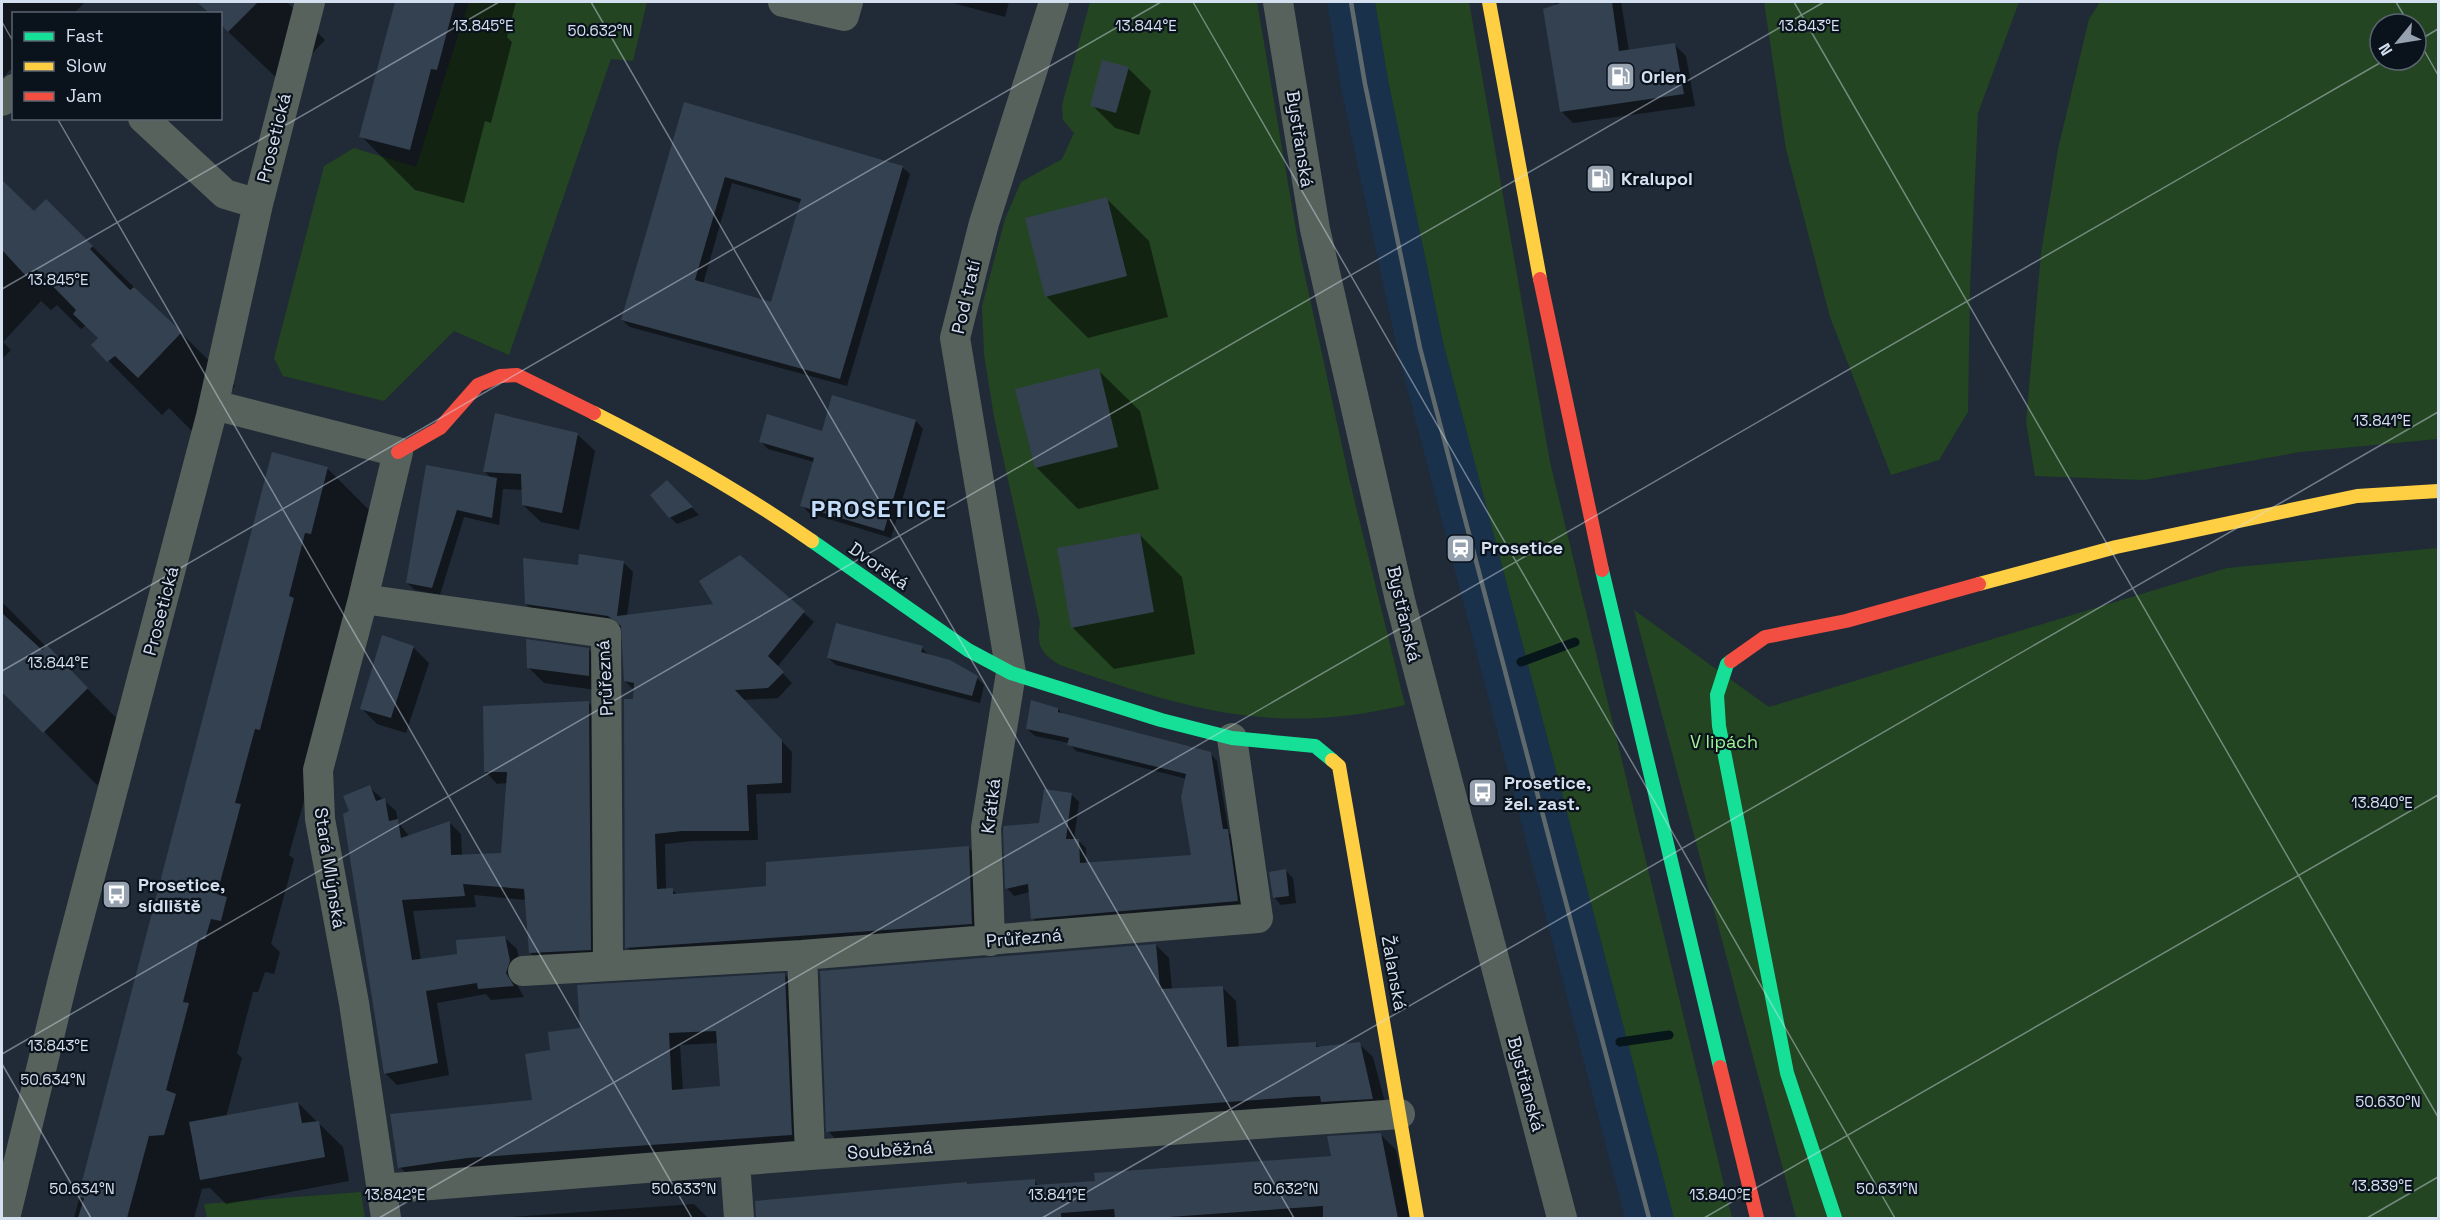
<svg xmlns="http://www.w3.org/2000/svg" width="2440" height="1220" font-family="'Space Grotesk',sans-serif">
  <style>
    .built { fill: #1a314b }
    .green { fill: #234521; fill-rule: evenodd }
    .shadow { fill: #0007; fill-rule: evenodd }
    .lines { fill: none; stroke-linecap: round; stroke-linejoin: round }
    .stream { stroke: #07161a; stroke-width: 9 }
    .building { fill: #344150; fill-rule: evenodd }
    .street { stroke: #58625c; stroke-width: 30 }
    .fast { stroke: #16e098; stroke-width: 14 }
    .slow { stroke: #ffcf43; stroke-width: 14 }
    .jam { stroke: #f24e42; stroke-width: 14 }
    .rail { stroke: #606a6c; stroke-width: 4.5 }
    .ticks { fill: none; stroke: #d4e0f0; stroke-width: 1.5; stroke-opacity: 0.45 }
    .labels { text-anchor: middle; stroke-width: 4.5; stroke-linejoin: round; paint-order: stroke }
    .poi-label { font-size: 18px; font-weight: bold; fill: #d4e0f0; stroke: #0a121c; text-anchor: start }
    .street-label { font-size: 18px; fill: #d4e0f0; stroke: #0a121c }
    .park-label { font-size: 18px; fill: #a1f494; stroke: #0a121c }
    .district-label { font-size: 24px; font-weight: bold; letter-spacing: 1.5px; fill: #c4ddfb; stroke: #0a121c }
    .ticks-label { font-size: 15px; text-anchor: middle; fill: #d4e0f0; stroke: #0a121c; stroke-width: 4.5; stroke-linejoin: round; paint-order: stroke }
  </style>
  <rect width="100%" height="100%" fill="#202b37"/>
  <!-- built -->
  <path class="built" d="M 1327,2 L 1375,2 L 1388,80 L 1443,342 L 1674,1218 L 1625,1218 L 1398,353 L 1341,88 Z"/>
  <!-- green -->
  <path class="green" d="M 469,2 L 647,2 L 633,61 L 611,59 L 509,355 L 454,331 L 384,401 L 283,376 L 274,358 L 324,166 L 354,148 L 416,167 Z
    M 1090,2 L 1257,2 L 1300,253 L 1349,478 L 1405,705 C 1273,737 1183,708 1060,665 C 1041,654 1036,645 1040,623 L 994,417 L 984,354 L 982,306 L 1005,219 L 1021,182 L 1062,159 L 1074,133 L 1063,120 L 1062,105 Z
    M 1375,2 L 1469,2 L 1550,462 L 1732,1218 L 1674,1218 L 1443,342 L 1388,80 Z
    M 1764,2 L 2019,2 L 1978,113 L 1970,287 L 1968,412 L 1939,460 L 1891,475 L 1830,317 L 1786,149 Z
    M 2100,2 L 2438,2 L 2438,439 L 2300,452 L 2144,480 L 2035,476 L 2026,422 L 2041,253 L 2058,149 L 2089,19 ZM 2380,24 L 2416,24 L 2416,60 L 2380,60 Z
    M 2438,548 L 2438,1218 L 1796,1218 L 1634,610 L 1769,707 L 2227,568 Z
    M 361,1192 L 365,1218 L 207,1218 L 204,1204 Z"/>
  <!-- shadow -->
  <path class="shadow" d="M 2,2 L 85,2 L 73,14 L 14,14 L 14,66 L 2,78 Z
    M 198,2 L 287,2 L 325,40 L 283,84 L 220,24 L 220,14 L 210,14 Z
    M 396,2 L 516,2 L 507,37 L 512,42 L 491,123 L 485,121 L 464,203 L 415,190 L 361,136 Z
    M 949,2 L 1009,2 L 1005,17 Z
    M 1555,2 L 1621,2 L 1629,51 L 1674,44 L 1686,56 L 1695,106 L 1573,123 L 1561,111 Z
    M 1128,68 L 1151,91 L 1139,135 L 1115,128 L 1092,105 Z
    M 685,103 L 902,167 L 910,174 L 847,386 L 630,327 L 622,320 ZM 732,183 L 801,203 L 772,304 L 703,284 Z
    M 2,182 L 34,213 L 46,201 L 235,386 L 192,431 L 169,408 L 162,415 L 93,345 L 100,338 L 86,325 L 81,329 L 57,305 L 51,310 L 41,301 L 3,342 L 11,350 L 2,359 Z
    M 1107,199 L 1149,241 L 1168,317 L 1088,338 L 1046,296 Z
    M 1098,370 L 1140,411 L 1159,489 L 1078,509 L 1036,467 Z
    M 833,397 L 916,421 L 923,429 L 891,538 L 809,513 L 802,505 L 814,462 L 768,449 L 760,441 L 823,433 Z
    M 577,434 L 595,451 L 579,530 L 541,522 L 523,505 L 523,490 L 503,489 L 499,525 L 464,517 L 440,595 L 415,590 L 407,583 L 427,467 L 491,478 L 485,472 Z
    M 273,454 L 327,468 L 381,522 L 289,855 L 294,859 L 271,944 L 280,952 L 274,974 L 265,972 L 258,992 L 253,992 L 237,1053 L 242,1058 L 226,1117 L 298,1103 L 343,1147 L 349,1181 L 226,1204 L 210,1188 L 202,1189 L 194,1218 L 74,1218 Z
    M 667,482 L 699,515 L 677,524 L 670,517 Z
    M 1140,535 L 1182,577 L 1195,654 L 1114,669 L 1072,627 Z
    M 740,556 L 814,622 L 777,667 L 792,683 L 778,698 L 742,700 L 792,752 L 791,793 L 756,794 L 758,840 L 693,841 L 665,844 L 666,890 L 672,890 L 678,895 L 768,888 L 969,848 L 979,858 L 982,933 L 637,957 L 627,947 L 635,691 L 625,681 L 623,628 L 536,614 L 526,604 L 579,567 L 623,562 L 633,572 L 627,616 L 715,605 Z
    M 2,602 L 141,743 L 97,785 L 2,689 Z
    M 413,647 L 429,663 L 406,733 L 377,724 L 361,708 Z
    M 922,648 L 929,655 L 977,678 L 984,685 L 980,703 L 836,665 L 828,658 Z
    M 588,649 L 604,665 L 604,691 L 544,683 L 528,667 Z
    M 589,703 L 600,714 L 602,961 L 542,964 L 530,953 L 526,900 L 474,895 L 476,907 L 413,911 L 421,960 L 459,955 L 505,938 L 517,949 L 521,973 L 517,985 L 524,997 L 491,1000 L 486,994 L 437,1003 L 449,1075 L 397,1085 L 385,1073 L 351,812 L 369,787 L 396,811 L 398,822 L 409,836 L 450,823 L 461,834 L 462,856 L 502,854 L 507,783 L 497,784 L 486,772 Z
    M 1058,709 L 1064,715 L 1210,753 L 1217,761 L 1229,833 L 1235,838 L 1245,908 L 1040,926 L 1033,918 L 1030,892 L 1014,896 L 1007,888 L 1041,824 L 1071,794 L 1079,802 L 1074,840 L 1078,840 L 1086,848 L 1086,864 L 1193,856 L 1187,779 L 1076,751 L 1069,743 L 1035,736 L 1027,729 Z
    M 1286,871 L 1293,878 L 1296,903 L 1281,905 L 1274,897 Z
    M 1156,945 L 1169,958 L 1172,990 L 1222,987 L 1236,1001 L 1239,1048 L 1315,1044 L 1320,1048 L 1359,1044 L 1373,1057 L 1386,1106 L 841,1145 L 828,1131 Z
    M 785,975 L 797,987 L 803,1146 L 412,1179 L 400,1167 L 534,1102 L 552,1051 L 582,1029 ZM 718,1043 L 721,1088 L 683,1091 L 680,1045 Z
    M 1380,1134 L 1396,1150 L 1410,1218 L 784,1218 L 783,1199 L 967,1183 L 969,1186 L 1034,1181 L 1039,1186 L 1096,1183 L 1333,1157 Z
    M 694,1204 L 708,1218 L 496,1218 Z"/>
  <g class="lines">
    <!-- stream -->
    <path class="stream" d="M 1521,662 L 1575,642
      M 1620,1042 L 1669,1035"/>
  </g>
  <!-- building -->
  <path class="building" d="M 197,2 L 258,2 L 228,32 L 220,24 L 220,14 L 210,14 Z
    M 395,2 L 455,2 L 437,70 L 431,69 L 410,150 L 359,137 Z
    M 1563,2 L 1612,2 L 1619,51 L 1675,43 L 1684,94 L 1560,112 L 1543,9 Z
    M 1102,60 L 1129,67 L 1116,113 L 1090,106 Z
    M 684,102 L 903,166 L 840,379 L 621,320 ZM 725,177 L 801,199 L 771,302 L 695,280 Z
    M 2,180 L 34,211 L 46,199 L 93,246 L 90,249 L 114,274 L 130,290 L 134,287 L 182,332 L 138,378 L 115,356 L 107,362 L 91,345 L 98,338 L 73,314 L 76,310 L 36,269 L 26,276 L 2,250 Z
    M 1107,197 L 1127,276 L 1045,297 L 1025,218 Z
    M 1099,368 L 1118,447 L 1035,468 L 1015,389 Z
    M 832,395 L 916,420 L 884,531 L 800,506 L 814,458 L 759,442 L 767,414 L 822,431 Z
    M 495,413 L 578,433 L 562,513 L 522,505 L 521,474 L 483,472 Z
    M 272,452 L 328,467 L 311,534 L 305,533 L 289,596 L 294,598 L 260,730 L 255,729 L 235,803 L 241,804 L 217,894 L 227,897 L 221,921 L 211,919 L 205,939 L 199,939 L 183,1002 L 189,1003 L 166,1090 L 176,1094 L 164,1135 L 149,1136 L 127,1218 L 78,1218 L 84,1198 L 78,1197 Z
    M 426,465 L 497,478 L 492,518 L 457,510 L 432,588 L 406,583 Z
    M 667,480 L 693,507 L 669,518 L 650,495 Z
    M 1140,533 L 1154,612 L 1071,628 L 1057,548 Z
    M 579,554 L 624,561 L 617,616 L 713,604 L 699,581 L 740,555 L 805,611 L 768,656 L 784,672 L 768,688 L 735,690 L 782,740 L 782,783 L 747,785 L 749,831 L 682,831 L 655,834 L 657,889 L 673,888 L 673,894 L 766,886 L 766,862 L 969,846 L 972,924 L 625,948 L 624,699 L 633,699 L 634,683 L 624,681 L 621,626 L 608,616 L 525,604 L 523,558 L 578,565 Z
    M 2,613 L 42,650 L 47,645 L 88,688 L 43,733 L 2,692 Z
    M 836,623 L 923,646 L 921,652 L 950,660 L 978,676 L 972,696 L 827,658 Z
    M 382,635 L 414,646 L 391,718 L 360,709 Z
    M 526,639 L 589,648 L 589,676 L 527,668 Z
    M 1031,700 L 1058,708 L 1058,712 L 1211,752 L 1223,829 L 1228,829 L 1238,901 L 1031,919 L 1028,884 L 1005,889 L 1003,829 L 1004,826 L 1039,823 L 1044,789 L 1072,793 L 1066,839 L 1079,839 L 1080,863 L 1191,855 L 1181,797 L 1186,774 L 1067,745 L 1069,738 L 1026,729 Z
    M 589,701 L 591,950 L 529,953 L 524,889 L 463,884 L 465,896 L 402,900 L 412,960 L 457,954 L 456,940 L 505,936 L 510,961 L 506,973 L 514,986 L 478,989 L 477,983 L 426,991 L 438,1063 L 384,1074 L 343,814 L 349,811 L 343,796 L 370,785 L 376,801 L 385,798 L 389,821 L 398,819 L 401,838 L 450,821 L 451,855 L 501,853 L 507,772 L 484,772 L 483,706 Z
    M 1286,869 L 1289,896 L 1273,898 L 1269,872 Z
    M 1156,944 L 1160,989 L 1223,986 L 1227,1047 L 1316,1042 L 1316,1047 L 1360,1042 L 1373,1099 L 1321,1102 L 1320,1096 L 1296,1097 L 826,1132 L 820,971 Z
    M 785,973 L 792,1135 L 467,1158 L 398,1168 L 390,1114 L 532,1100 L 525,1054 L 550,1050 L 548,1032 L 580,1028 L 577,985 ZM 716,1031 L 720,1086 L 672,1090 L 669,1033 Z
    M 298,1102 L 302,1123 L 319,1121 L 325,1157 L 200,1180 L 189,1122 Z
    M 1381,1133 L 1398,1218 L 1323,1218 L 1323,1206 L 1155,1218 L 1115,1218 L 1114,1209 L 1061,1213 L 1061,1218 L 756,1218 L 755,1201 L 967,1182 L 967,1184 L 1035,1179 L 1035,1185 L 1095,1181 L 1094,1173 L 1331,1156 L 1327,1136 Z"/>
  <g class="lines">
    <!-- street -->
    <path class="street" d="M 783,2 L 844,16 L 848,2
      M 1278,2 L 1315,229 L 1400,600 L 1562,1218
      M 2,101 L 14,89
      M 143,118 L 225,194 L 258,204
      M 214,405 L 398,452 L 363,599 L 318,770 L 320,819 L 354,1003 L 386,1218
      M 363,599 L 606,633 L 608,965
      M 990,941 L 986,828 L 1011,673 L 955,338 L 984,223 L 1054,2
      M 802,955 L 810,1155
      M 523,971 L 802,955 L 1258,918 L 1232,738
      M 735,1162 L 739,1218
      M 381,1189 L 810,1155 L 1400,1114
      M 5,1218 L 64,975 L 211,416 L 258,204 L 310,2"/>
    <!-- fast -->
    <path class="fast" d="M 812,541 L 968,650 L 1011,673 L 1161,720 L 1232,738 L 1315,746 L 1332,760
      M 1602,570 L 1720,1067
      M 1731,661 L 1727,664 L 1717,695 L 1719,726 L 1787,1073 L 1835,1218"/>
    <!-- slow -->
    <path class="slow" d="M 1489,2 L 1540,279
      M 594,413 C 669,451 743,493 812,541
      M 1979,584 L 2116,547 L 2357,496 L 2438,491
      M 1332,760 L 1339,766 L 1417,1218"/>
    <!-- jam -->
    <path class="jam" d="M 1540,279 L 1602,570
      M 398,452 L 440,428 L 478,385 L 500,376 L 517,375 L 594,413
      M 1731,661 L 1765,637 L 1846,621 L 1979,584
      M 1720,1067 L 1757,1218"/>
    <!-- rail -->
    <path class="rail" d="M 1351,2 L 1365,84 L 1420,348 L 1649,1218"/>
  </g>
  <!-- ticks -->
  <path class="ticks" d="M 591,2 L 1294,1218M 1193,2 L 1895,1218M 1794,2 L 2438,1117M 2396,2 L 2409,24M 2,22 L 14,43M 2416,36 L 2438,75M 2416,42 L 2438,29M 57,118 L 692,1218M 2,289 L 499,2M 2,671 L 1161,2M 2,1054 L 1824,2M 2,1064 L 91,1218M 379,1218 L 2385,60M 1042,1218 L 2438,412M 1704,1218 L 2438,795M 2367,1218 L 2438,1177"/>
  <!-- icons -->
  <defs>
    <symbol id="fuel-square" viewBox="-11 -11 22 22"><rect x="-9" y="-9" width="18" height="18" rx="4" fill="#95a1af" stroke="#0a121c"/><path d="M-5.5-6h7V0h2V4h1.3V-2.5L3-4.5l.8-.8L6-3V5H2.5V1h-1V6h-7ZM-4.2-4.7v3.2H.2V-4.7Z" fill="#fff"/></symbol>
    <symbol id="station-square" viewBox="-11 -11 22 22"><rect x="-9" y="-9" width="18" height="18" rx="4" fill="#95a1af" stroke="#0a121c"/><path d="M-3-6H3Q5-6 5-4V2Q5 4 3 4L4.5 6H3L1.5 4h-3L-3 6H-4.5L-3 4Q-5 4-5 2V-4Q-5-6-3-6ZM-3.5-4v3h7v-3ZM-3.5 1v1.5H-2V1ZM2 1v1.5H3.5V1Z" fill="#fff"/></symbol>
    <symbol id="bus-square" viewBox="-11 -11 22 22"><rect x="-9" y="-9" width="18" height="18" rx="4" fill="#95a1af" stroke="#0a121c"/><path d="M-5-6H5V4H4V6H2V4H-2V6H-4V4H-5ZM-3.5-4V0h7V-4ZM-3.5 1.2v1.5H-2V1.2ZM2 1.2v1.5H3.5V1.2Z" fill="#fff"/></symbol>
  </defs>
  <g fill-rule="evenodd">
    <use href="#fuel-square" x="1604" y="60" width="33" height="33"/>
    <use href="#fuel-square" x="1584" y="162" width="33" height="33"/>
    <use href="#station-square" x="1444" y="532" width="33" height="33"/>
    <use href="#bus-square" x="1466" y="776" width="33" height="33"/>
    <use href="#bus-square" x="100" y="878" width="33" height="33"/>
  </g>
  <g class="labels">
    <!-- poi labels -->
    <g class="poi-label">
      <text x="1641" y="83">Orlen</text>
      <text x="1621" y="185">Kralupol</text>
      <text x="1481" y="554">Prosetice</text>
      <text x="1504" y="789">Prosetice,<tspan x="1504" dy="21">žel. zast.</tspan></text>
      <text x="138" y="891">Prosetice,<tspan x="138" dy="21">sídliště</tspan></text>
    </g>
    <!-- street labels -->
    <g class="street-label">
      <text transform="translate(274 138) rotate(-76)" y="6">Prosetická</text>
      <text transform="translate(1300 139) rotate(81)" y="6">Bystřanská</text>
      <text transform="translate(966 297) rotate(-77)" y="6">Pod tratí</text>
      <text transform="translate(879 566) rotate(35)" y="6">Dvorská</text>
      <text transform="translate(161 611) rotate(-75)" y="6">Prosetická</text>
      <text transform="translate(1404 614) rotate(77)" y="6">Bystřanská</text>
      <text transform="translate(605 678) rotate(-93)" y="6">Průřezná</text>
      <text transform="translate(991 806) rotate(-83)" y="6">Krátká</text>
      <text transform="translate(330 868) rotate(81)" y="6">Stará Mlýnská</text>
      <text transform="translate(1024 938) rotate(-5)" y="6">Průřezná</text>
      <text transform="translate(1394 973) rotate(80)" y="6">Žalanská</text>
      <text transform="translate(1526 1084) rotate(75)" y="6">Bystřanská</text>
      <text transform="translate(890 1150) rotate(-4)" y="6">Souběžná</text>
    </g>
    <!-- park labels -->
    <g class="park-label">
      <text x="1724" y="748">V lipách</text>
    </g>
    <!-- district labels -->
    <g class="district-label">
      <text x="879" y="517">PROSETICE</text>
    </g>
  </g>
  <g class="ticks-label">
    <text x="483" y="31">13.845°E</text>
    <text x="1809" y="31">13.843°E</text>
    <text x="1146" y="31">13.844°E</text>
    <text x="600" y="36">50.632°N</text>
    <text x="58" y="285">13.845°E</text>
    <text x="2382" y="426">13.841°E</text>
    <text x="58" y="668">13.844°E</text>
    <text x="2382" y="808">13.840°E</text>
    <text x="58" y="1051">13.843°E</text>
    <text x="53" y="1085">50.634°N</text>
    <text x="2388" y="1107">50.630°N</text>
    <text x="2382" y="1191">13.839°E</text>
    <text x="82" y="1194">50.634°N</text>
    <text x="684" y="1194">50.633°N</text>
    <text x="1286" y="1194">50.632°N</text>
    <text x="1887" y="1194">50.631°N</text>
    <text x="395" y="1200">13.842°E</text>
    <text x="1057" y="1200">13.841°E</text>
    <text x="1720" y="1200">13.840°E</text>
  </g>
  <!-- border -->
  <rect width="2440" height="1220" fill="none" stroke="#d4e0f0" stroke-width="6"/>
  <!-- legend -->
  <rect x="12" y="12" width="210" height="108" fill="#0a121c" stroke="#5b6471" stroke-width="1.5"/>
  <rect x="24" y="32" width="30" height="9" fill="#16e098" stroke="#5b6471" stroke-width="1.5"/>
  <text x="66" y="42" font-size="18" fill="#d4e0f0">Fast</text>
  <rect x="24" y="62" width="30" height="9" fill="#ffcf43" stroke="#5b6471" stroke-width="1.5"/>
  <text x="66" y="72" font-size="18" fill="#d4e0f0">Slow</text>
  <rect x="24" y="92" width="30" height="9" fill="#f24e42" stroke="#5b6471" stroke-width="1.5"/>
  <text x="66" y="102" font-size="18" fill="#d4e0f0">Jam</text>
  <!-- north arrow -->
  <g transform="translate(2398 42) rotate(240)"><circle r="28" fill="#0a121c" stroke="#5b6471" stroke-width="1.5"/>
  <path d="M0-4.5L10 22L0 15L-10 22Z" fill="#95a1af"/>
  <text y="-9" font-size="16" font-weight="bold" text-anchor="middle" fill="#d4e0f0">N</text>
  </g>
</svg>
